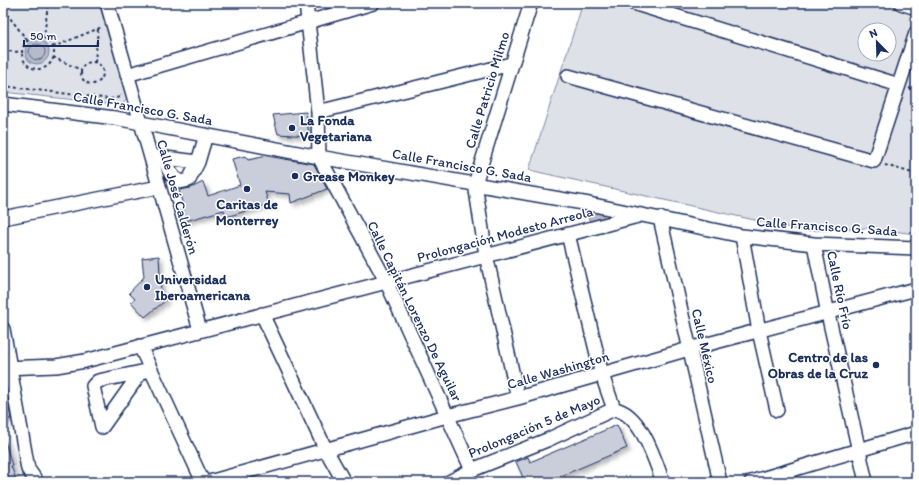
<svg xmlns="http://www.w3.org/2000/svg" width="919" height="485" font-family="Itim,sans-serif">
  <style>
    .built { fill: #eff0f4 }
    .green { fill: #dee1e7; stroke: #7c88a2; fill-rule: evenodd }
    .water { fill: #b5bbca; stroke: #77839f }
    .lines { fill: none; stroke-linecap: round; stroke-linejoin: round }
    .shore { stroke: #596789; stroke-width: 1 }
    .building { fill: #caceda; stroke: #1b2f5e; filter: url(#shadow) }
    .minor-casing { stroke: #1b2f5e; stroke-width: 16 }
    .path { stroke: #1b2f5e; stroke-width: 2; stroke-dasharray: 3 3; stroke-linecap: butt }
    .minor { stroke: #fff; stroke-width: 13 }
    .poi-dot { fill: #1b2f5e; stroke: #fff; stroke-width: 1.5 }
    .labels { text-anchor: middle; stroke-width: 3; stroke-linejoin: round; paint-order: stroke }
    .street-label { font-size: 14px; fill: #1b2f5e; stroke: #fff }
    .poi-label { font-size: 14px; font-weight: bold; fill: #1b2f5e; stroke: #fff; text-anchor: start }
  </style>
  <defs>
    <filter id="shadow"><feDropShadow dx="3.5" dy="3.5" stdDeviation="2" flood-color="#0004"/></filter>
  </defs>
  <rect width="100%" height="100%" fill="#fff"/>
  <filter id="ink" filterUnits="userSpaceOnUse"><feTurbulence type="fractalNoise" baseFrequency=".025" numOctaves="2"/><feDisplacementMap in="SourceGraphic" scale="8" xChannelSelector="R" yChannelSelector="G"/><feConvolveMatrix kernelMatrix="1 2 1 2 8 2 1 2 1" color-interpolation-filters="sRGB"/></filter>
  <g filter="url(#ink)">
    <!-- built -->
    <path class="built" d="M 3,373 L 5,373 L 15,429 L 3,434 Z
      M 9,434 L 27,482 L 3,482 L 3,437 Z"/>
    <!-- green -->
    <path class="green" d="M 3,3 L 99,3 L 127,99 L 122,105 L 3,92 Z
      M 583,3 L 916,3 L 916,234 L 867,228 L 804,231 L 529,170 ZM 865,30 L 889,30 L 889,54 L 865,54 Z"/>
    <!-- water -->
    <path class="water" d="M25 52a12 12 0 1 1 24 0a12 12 0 1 1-24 0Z
      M 601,210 L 605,220 L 591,224 L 585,212 Z"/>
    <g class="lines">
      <!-- shore -->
      <path class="shore" d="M29 52a8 8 0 1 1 16 0a8 8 0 1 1-16 0Z"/>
    </g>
    <!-- building -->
    <path class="building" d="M 306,112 L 309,136 L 278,134 L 273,115 Z
      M 245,156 L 248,160 L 267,156 L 314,164 L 327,189 L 291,203 L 290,194 L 265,192 L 269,204 L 226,217 L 224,210 L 182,222 L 179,211 L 184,210 L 179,190 L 191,188 L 203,182 L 208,196 L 240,185 L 232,159 Z
      M 159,256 L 161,294 L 166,300 L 145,317 L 131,302 L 135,299 L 129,293 L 144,277 L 142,258 Z
      M 7,396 L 11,419 L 3,419 L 3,397 Z
      M 617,425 L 627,448 L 554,479 L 555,482 L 525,482 L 516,462 L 528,457 L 530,462 Z
      M 5,441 L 12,466 L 11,466 L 17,482 L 3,482 L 3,442 Z"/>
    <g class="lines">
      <defs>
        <path id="minor" d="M 107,3 L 200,330
          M 306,3 L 318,112 L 319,157 L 386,281 L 472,470
          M 633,3 L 899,85
          M 901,3 L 916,8
          M 127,75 L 373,3
          M 568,76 L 874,161 L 916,33
          M 3,104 L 115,118 L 319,157 L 589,204 L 742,236 L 814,244 L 916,248
          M 318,112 L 511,64
          M 157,157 L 198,162
          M 164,158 C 168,168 170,176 180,182 L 189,180 L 198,162 L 206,135
          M 3,218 L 159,187
          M 660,218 L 720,482
          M 568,234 L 602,375 L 614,409
          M 742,236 L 759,331 L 777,410
          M 814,244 L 828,314 L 866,482
          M 262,314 L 326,450 L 344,482
          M 3,329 L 28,469 L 37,482
          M 140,346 L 203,482
          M 3,368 L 56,366 L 85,361 L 638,216
          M 141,372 L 102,427 L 93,386 L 98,381 L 151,370
          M 518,398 L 486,255 L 475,184 L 531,3
          M 209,482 L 447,416 L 518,398 L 689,349 L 916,289
          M 449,482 L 472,470 L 547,440 L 614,409 C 641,413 655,460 663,482
          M 751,482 L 916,433"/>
      </defs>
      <!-- minor casing -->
      <use href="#minor" class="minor-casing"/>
      <!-- path -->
      <path class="path" d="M 3,3 L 6,3
        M 3,9 L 27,40
        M22 53a16 16 0 1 1 32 0a16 16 0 1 1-32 0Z
        M 44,38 L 48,3
        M 53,47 L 102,27
        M 3,51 L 22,52
        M 53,57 L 81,70
        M 95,62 L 98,29
        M81 73a11 11 0 1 1 22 0a11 11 0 1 1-22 0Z
        M 3,86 L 111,99 L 120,97 L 121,95
        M 909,88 L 916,90
        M 885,165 L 916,174"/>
      <!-- minor -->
      <use href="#minor" class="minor"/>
    </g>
  </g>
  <!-- markers -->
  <g class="poi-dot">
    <circle cx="292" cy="128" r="4"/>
    <circle cx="295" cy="176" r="4"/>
    <circle cx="247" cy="189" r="4"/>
    <circle cx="147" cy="287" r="4"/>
    <circle cx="876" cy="365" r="4"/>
  </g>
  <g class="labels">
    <!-- street labels -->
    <g class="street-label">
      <text transform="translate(487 90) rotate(-73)" y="5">Calle Patricio Milmo</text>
      <text transform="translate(143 108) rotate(10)" y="5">Calle Francisco G. Sada</text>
      <text transform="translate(462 165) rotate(10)" y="5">Calle Francisco G. Sada</text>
      <text transform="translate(178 197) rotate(74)" y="5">Calle José Calderón</text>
      <text transform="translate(827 226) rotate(4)" y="5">Calle Francisco G. Sada</text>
      <text transform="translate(505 234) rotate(-15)" y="5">Prolongación Modesto Arreola</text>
      <text transform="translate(840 290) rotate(78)" y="5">Calle Río Frío</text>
      <text transform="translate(415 311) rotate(64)" y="5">Calle Capitán Lorenzo De Aguilar</text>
      <text transform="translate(705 346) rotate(77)" y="5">Calle México</text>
      <text transform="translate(558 370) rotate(-16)" y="5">Calle Washington</text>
      <text transform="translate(534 426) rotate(-23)" y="5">Prolongación 5 de Mayo</text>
    </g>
    <!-- poi labels -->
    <g class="poi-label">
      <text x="300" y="125">La Fonda<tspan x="300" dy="16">Vegetariana</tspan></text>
      <text x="303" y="181">Grease Monkey</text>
      <text x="247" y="209" text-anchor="middle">Caritas de<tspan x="247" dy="16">Monterrey</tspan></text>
      <text x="155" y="284">Universidad<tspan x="155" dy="16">Iberoamericana</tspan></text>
      <text x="868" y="362" text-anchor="end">Centro de las<tspan x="868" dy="16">Obras de la Cruz</tspan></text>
    </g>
  </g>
  <!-- margin -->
  <rect width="919" height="485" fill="none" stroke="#fff" stroke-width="16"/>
  <rect x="8" y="8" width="903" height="469" fill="none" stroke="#1b2f5e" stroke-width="1.5" filter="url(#ink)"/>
  <!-- north arrow -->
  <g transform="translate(877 42) rotate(337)"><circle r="19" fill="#ffffff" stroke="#a4acbf"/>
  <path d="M0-3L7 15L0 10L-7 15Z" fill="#1b2f5e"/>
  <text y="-6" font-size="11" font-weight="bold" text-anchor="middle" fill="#1b2f5e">N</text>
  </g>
  <!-- scale -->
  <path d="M24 40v6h74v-6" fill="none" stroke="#1b2f5e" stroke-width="2"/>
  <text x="30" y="40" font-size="12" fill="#1b2f5e" stroke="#ffffff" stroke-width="3" paint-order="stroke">50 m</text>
</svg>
